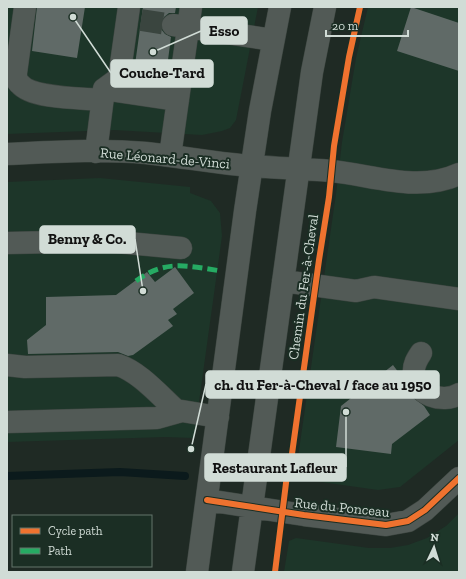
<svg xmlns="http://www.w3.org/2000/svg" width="466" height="579" font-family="'Zilla Slab',serif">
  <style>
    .built { fill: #1d3629 }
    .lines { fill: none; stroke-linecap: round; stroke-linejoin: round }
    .stream { stroke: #0b1a1c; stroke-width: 8 }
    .building { fill: #606a67 }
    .minor-tunnel { stroke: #3a453f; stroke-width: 22; stroke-dasharray: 22 11; stroke-linecap: butt }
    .minor-casing { stroke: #3d4641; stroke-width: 23 }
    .minor { stroke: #525a56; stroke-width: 22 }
    .quiet { stroke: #26ab63; stroke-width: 5; stroke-dasharray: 10 5; stroke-linecap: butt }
    .cycleway-casing { stroke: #1b2e24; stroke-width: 8 }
    .cycleway { stroke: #ef722f; stroke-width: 6 }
    .labels { text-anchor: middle; stroke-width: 4; stroke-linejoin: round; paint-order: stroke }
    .street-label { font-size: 14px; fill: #d1dcd6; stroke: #1b2e24 }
    .leader { fill: none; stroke: #d1dcd6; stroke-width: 1.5 }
    .callout-dot { fill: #d1dcd6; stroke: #1b2e24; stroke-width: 1.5 }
    .callout { fill: #d1dcd6; stroke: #d1dcd6; stroke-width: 1.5 }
    .callout-label { font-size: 15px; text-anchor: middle; font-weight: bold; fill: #111 }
  </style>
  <rect width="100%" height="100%" fill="#1f2a24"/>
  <!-- built -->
  <path class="built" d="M 7,7 L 258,7 L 236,120 L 230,128 L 222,131 L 202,135 L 114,130 L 7,134 Z
    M 368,7 L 459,7 L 459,440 L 400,487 L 378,490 L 314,481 L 304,479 L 298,475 L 296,471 L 336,194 L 342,142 L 356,58 Z
    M 100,178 L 190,187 L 190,193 L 211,201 L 220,213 L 222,236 L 194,438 L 165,437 L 7,442 L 7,182 Z
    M 459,513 L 459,572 L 284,572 L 289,541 L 296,538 L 369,548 L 390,548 L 408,545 L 427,538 L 446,526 Z"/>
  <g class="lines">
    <!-- stream -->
    <path class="stream" d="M 7,476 L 120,472 L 185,476"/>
  </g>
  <!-- building -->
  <path class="building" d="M 37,7 L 85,7 L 77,58 L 32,51 Z
    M 143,7 L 176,7 L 175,13 L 169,13 L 164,17 L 161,24 L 161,29 L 165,34 L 171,37 L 165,83 L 133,79 Z
    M 411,7 L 459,23 L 459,71 L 397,51 Z
    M 175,267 L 194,293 L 173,309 L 177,314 L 168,320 L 173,326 L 133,355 L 128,356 L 118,352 L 28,354 L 27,340 L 46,325 L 46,297 L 116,295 L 147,272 L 155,282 Z
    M 393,365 L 402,377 L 408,393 L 424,406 L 430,415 L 392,444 L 391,454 L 336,447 L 341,406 Z"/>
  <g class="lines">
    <!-- minor-tunnel -->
    <path class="minor-tunnel" d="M 141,20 L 173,25"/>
    <defs>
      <path id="minor" d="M 25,7 L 16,73 C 16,77 16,81 20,84 C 32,99 83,98 102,100
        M 173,25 L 273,40
        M 104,89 L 119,78 L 129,7
        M 96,152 L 104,89 L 178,100
        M 7,154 C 53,152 100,149 146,153 C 175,156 203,161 231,164 C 264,168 297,168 331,171 C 373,175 418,193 459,174
        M 170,156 L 191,7
        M 7,243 L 106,241 L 181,248
        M 283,281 L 356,291 L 374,287 L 459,299
        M 421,353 C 417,359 413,365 414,373 C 414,395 443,404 459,394
        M 7,365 L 25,367 L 118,365 C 140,372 160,396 178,412
        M 7,422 L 157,418 L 182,411 L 218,417
        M 207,500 L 304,515 L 386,525 L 408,521 L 425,510 L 459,478
        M 197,572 L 245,211 L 260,111 L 280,7
        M 243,572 L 312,72 L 325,7"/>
    </defs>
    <!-- minor casing -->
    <use href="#minor" class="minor-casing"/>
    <!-- minor -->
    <use href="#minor" class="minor"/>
    <!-- quiet -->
    <path class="quiet" d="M 136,281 C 165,259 188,266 221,271"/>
    <defs>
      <path id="cycleway" d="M 207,500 L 304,515 L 386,525 L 408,521 L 425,510 L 459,478
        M 275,572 L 287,475 L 290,468 L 319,260 L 329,197 L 334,146 L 349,57 L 360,7"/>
    </defs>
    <!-- cycleway casing -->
    <use href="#cycleway" class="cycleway-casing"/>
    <!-- cycleway -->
    <use href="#cycleway" class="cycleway"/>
  </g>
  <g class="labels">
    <!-- street labels -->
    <g class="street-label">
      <text transform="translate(165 158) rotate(5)" y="5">Rue Léonard-de-Vinci</text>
      <text transform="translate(303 287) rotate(-82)" y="5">Chemin du Fer-à-Cheval</text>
      <text transform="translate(342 507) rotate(6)" y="5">Rue du Ponceau</text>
    </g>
  </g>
  <!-- callouts -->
  <path class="leader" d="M153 52L201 31M73 17L111 73M143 291L135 239M191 449L206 384M346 412L346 467"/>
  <g class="callout-dot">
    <circle cx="153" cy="52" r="4"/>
    <circle cx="73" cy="17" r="4"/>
    <circle cx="143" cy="291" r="4"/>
    <circle cx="191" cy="449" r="4"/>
    <circle cx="346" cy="412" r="4"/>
  </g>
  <g class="callout">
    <rect x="201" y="17" width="46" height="27" rx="4"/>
    <rect x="111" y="60" width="102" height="27" rx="4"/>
    <rect x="40" y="226" width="95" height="27" rx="4"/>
    <rect x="206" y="371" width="233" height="27" rx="4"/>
    <rect x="205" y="454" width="141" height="27" rx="4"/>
  </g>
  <g class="callout-label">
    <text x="224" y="36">Esso</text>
    <text x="162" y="78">Couche-Tard</text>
    <text x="87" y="244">Benny &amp; Co.</text>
    <text x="323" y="390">ch. du Fer-à-Cheval / face au 1950</text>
    <text x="275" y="473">Restaurant Lafleur</text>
  </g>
  <!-- border -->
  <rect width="466" height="579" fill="none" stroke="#d1dcd6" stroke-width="16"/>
  <!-- legend -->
  <rect x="12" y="515" width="140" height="52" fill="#1b2e24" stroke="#64746b"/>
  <rect x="20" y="528" width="20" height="6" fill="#ef722f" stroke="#64746b"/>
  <text x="48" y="535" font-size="12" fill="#d1dcd6">Cycle path</text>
  <rect x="20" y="548" width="20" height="6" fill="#26ab63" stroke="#64746b"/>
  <text x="48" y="555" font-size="12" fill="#d1dcd6">Path</text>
  <!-- north arrow -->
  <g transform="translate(434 547) rotate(4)" stroke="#1b2e24" stroke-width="3" paint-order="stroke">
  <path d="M0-3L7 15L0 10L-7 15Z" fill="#d1dcd6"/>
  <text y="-6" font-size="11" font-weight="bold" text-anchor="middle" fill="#d1dcd6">N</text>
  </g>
  <!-- scale -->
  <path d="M326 30v6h82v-6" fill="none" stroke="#d1dcd6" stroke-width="2"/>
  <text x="332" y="30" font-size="12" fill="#d1dcd6" stroke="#1b2e24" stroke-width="3" paint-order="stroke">20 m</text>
</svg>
